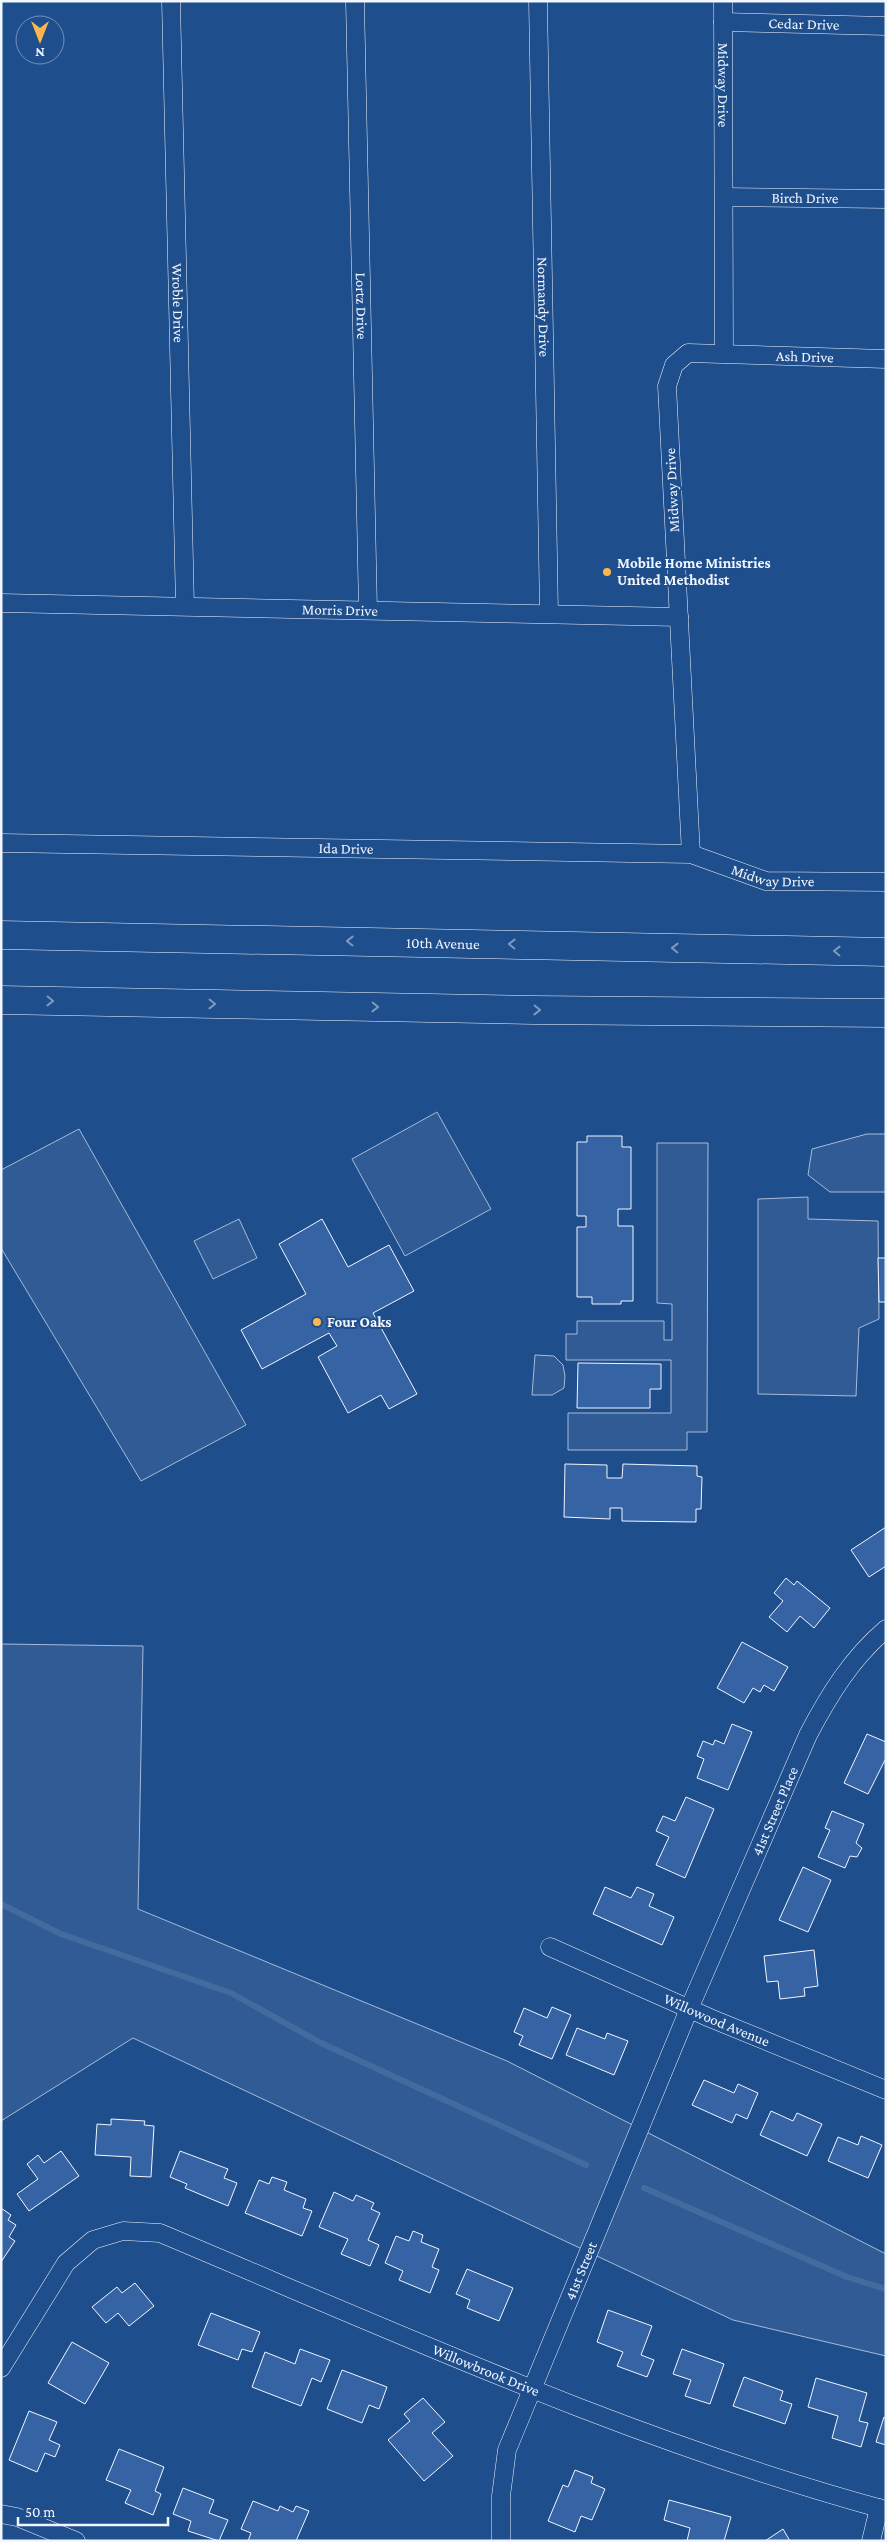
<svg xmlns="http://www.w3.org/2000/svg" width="887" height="2542" font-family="'Crimson Pro',serif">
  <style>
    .built { fill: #305b95; stroke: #a8bbd7 }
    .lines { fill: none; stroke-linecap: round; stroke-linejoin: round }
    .stream { stroke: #446ba0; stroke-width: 6 }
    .building { fill: #3563a3; stroke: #f2f6ff }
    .street-casing { stroke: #f2f6ff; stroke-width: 19 }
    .primary-casing { stroke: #f2f6ff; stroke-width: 29 }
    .street { stroke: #1f4e8c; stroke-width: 18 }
    .primary { stroke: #1f4e8c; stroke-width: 28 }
    .oneway { stroke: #7e9ac0 }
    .poi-dot { fill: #ffb74d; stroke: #1f4e8c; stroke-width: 2 }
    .labels { text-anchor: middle; stroke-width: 4; stroke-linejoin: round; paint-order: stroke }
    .street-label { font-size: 15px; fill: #f2f6ff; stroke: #1f4e8c }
    .poi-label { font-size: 15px; font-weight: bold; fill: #f2f6ff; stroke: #1f4e8c; text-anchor: start }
  </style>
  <rect width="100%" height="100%" fill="#1f4e8c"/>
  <!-- built -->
  <path class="built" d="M 437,1112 L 491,1209 L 405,1256 L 352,1159 Z
    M 79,1129 L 246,1425 L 141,1481 L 1,1248 L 1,1170 Z
    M 867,1134 L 886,1134 L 886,1192 L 830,1192 L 808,1175 L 812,1149 Z
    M 657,1143 L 708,1143 L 707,1432 L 687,1432 L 687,1450 L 568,1450 L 568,1413 L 671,1413 L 671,1360 L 566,1360 L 566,1334 L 577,1334 L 577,1321 L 664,1321 L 664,1340 L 672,1340 L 672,1304 L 657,1303 Z
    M 808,1197 L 808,1219 L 878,1221 L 879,1319 L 859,1328 L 856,1396 L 758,1394 L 758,1199 Z
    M 239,1219 L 257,1258 L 213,1279 L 194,1241 Z
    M 535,1355 L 554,1356 L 563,1365 L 565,1376 L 564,1388 L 552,1395 L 532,1395 Z
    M 1,1644 L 143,1646 L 138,1909 L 507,2061 L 886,2254 L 886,2356 L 733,2320 L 133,2038 L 1,2121 Z"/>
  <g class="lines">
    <!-- stream -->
    <path class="stream" d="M 1,1904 L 61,1934 L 231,1993 L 321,2043 L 586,2165
      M 644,2188 L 847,2277 L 886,2289"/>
  </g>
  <!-- building -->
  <path class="building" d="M 587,1136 L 622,1136 L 622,1147 L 631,1147 L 631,1209 L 618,1209 L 618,1226 L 633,1226 L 633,1301 L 621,1301 L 621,1304 L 592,1304 L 592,1297 L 577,1297 L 577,1227 L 586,1227 L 586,1216 L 577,1216 L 577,1142 L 587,1142 Z
    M 322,1219 L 348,1267 L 389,1245 L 414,1291 L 373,1313 L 417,1394 L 389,1409 L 381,1395 L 348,1413 L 318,1357 L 337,1346 L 329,1333 L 262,1369 L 241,1330 L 306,1294 L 279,1244 Z
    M 878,1258 L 886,1258 L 886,1302 L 879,1302 Z
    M 578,1363 L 661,1364 L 661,1389 L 650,1389 L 650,1408 L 577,1408 Z
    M 565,1464 L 607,1465 L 607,1478 L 622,1478 L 623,1464 L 697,1466 L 697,1476 L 702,1477 L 701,1509 L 696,1509 L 696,1522 L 622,1521 L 622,1508 L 610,1508 L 610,1519 L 564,1517 Z
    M 886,1527 L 886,1566 L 869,1577 L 851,1550 Z
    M 786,1578 L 794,1585 L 797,1581 L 830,1608 L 814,1628 L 800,1616 L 787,1632 L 769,1617 L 783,1601 L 774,1593 Z
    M 742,1642 L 788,1667 L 774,1691 L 764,1685 L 760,1692 L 753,1688 L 744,1703 L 717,1688 Z
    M 732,1724 L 752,1732 L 728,1790 L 697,1778 L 704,1759 L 697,1756 L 703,1741 L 713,1745 L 715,1740 L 724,1744 Z
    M 867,1734 L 886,1742 L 886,1758 L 868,1794 L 844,1783 Z
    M 686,1797 L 714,1809 L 685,1878 L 656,1865 L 669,1837 L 656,1831 L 663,1816 L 675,1821 Z
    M 832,1811 L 864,1824 L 856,1843 L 862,1848 L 857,1857 L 850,1856 L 845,1868 L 818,1857 L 830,1830 L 825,1828 Z
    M 803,1867 L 831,1880 L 808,1932 L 779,1920 Z
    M 605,1887 L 631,1898 L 637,1887 L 654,1894 L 649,1906 L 674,1917 L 662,1945 L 593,1914 Z
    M 814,1950 L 818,1986 L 804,1988 L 805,1996 L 780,1999 L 778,1981 L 767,1982 L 764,1956 Z
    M 552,2007 L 571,2015 L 552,2059 L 519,2045 L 523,2036 L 514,2032 L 524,2008 L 547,2018 Z
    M 577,2028 L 605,2039 L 607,2033 L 628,2041 L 614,2075 L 566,2055 Z
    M 704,2080 L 734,2093 L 738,2084 L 758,2093 L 747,2119 L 736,2114 L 732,2123 L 692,2105 Z
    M 771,2111 L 793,2121 L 797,2113 L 822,2124 L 807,2156 L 760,2135 Z
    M 111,2119 L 145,2121 L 144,2125 L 154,2126 L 151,2177 L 130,2176 L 131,2157 L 95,2155 L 97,2124 L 111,2125 Z
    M 861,2136 L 882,2145 L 868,2178 L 828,2161 L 838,2137 L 858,2145 Z
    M 61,2151 L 79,2176 L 29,2211 L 17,2194 L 38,2179 L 27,2164 L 38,2155 L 44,2163 Z
    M 180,2151 L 228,2169 L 224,2178 L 237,2183 L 228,2206 L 185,2188 L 187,2184 L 170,2177 Z
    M 272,2177 L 287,2182 L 284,2190 L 306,2199 L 303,2208 L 312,2211 L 302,2236 L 245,2213 L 259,2180 L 269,2184 Z
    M 334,2192 L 353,2201 L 356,2195 L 374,2203 L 371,2209 L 380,2213 L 368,2240 L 379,2245 L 370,2266 L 341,2254 L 348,2239 L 319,2227 Z
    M 1,2208 L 11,2215 L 8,2220 L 16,2225 L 9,2237 L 15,2241 L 1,2262 Z
    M 413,2231 L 423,2235 L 421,2242 L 439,2249 L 432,2267 L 439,2270 L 430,2293 L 399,2280 L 403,2271 L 385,2263 L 396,2236 L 409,2241 Z
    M 467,2269 L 513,2288 L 499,2321 L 467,2308 L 470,2300 L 456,2294 Z
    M 135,2283 L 154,2306 L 129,2326 L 118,2313 L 106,2323 L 92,2307 L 117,2287 L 122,2293 Z
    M 608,2310 L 652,2326 L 641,2355 L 654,2360 L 647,2377 L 617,2366 L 623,2352 L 597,2342 Z
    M 211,2313 L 260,2332 L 252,2352 L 242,2349 L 238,2360 L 198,2345 Z
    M 72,2342 L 109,2363 L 85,2404 L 48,2383 Z
    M 300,2349 L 330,2360 L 321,2382 L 312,2378 L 301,2406 L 252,2387 L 265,2352 L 295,2364 Z
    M 682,2349 L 724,2364 L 710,2404 L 685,2396 L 691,2380 L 673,2374 Z
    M 342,2370 L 387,2387 L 379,2409 L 369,2405 L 362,2423 L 327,2409 Z
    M 744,2377 L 783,2391 L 780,2400 L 792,2404 L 785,2424 L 733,2406 Z
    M 816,2378 L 867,2393 L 859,2421 L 868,2423 L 861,2447 L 832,2438 L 838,2416 L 808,2407 Z
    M 423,2398 L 445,2422 L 432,2433 L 453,2456 L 424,2481 L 388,2440 L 410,2421 L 404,2414 Z
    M 29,2411 L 57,2422 L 49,2440 L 60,2445 L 55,2457 L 45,2453 L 37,2472 L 9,2460 Z
    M 884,2417 L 886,2418 L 886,2445 L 876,2442 Z
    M 119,2449 L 164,2467 L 155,2491 L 161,2494 L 153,2515 L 125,2503 L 131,2490 L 106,2480 Z
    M 575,2470 L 593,2477 L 591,2483 L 605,2489 L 592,2520 L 581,2516 L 575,2532 L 548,2521 L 563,2485 L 568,2487 Z
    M 183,2488 L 214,2500 L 209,2513 L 228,2520 L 219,2541 L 188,2531 L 191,2521 L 173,2514 Z
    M 669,2500 L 731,2517 L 724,2541 L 687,2541 L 690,2528 L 664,2520 Z
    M 253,2501 L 278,2511 L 280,2506 L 293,2512 L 296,2506 L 309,2511 L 296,2541 L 248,2541 L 251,2533 L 241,2529 Z
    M 783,2529 L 790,2541 L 765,2541 Z"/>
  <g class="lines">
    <defs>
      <g id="street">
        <path id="s1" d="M 171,1 L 185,606"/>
        <path id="s2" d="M 355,1 L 368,610"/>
        <path id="s3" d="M 538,1 L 549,613"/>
        <path id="s4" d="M 723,1 L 724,353"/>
        <path id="s5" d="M 723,22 L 886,26"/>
        <path id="s6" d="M 724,197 L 886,199"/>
        <path id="s7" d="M 1,603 L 679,617"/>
        <path id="s8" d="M 1,843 L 691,854 L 766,881 L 886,882"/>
        <path id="s9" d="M 691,854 L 667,386 L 674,365 L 688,353 L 886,359"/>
        <path id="s10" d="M 550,1947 L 710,2018 L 886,2090"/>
        <path id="s11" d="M 1,2368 L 66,2263 L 93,2240 L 123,2231 L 160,2233 C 398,2333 635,2442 886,2510"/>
        <path d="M 1,2514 L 17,2517 L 76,2541"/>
        <path id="s12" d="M 501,2541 L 501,2496 L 507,2450 L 689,2009 L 808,1735 C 829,1695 851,1659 886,1629"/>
        <path d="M 871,2541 L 879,2508"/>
      </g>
      <g id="primary">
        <path id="s13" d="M 1,935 L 886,952"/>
        <path d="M 1,1000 L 533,1010 L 886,1013"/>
      </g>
    </defs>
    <!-- street casing -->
    <use href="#street" class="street-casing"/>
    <!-- primary casing -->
    <use href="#primary" class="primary-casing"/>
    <!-- street -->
    <use href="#street" class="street"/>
    <!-- primary -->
    <use href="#primary" class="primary"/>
  </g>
  <!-- one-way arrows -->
  <defs><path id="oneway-chevron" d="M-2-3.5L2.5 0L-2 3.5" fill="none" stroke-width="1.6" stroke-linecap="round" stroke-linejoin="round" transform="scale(1.25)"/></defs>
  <g class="oneway">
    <use href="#oneway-chevron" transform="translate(350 941) rotate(-179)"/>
    <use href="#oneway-chevron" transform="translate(512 944) rotate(-179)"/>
    <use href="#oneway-chevron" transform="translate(675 948) rotate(-179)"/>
    <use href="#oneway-chevron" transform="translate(837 951) rotate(-179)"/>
    <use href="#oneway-chevron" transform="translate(50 1001) rotate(1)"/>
    <use href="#oneway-chevron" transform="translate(212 1004) rotate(1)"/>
    <use href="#oneway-chevron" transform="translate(375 1007) rotate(1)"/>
    <use href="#oneway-chevron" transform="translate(537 1010) rotate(1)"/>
  </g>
  <!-- markers -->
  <g class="poi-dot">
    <circle cx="607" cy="572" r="5"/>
    <circle cx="317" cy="1322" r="5"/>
  </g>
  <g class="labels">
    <!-- street labels -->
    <g class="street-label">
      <text dy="5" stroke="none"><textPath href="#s5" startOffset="81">Cedar Drive</textPath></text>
      <text dy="5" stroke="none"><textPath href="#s4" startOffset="84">Midway Drive</textPath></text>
      <text dy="5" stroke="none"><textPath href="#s6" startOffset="81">Birch Drive</textPath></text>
      <text dy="5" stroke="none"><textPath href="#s1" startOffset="302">Wroble Drive</textPath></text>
      <text dy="5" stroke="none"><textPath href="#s2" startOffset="305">Lortz Drive</textPath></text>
      <text dy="5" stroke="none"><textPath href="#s3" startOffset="306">Normandy Drive</textPath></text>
      <text dy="5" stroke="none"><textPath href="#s9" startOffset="626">Ash Drive</textPath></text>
      <text transform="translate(672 490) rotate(-93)" y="5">Midway Drive</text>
      <text dy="5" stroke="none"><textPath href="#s7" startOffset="339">Morris Drive</textPath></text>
      <text dy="5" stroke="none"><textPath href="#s8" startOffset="345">Ida Drive</textPath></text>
      <text dy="5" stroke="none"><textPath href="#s8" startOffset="776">Midway Drive</textPath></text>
      <text dy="5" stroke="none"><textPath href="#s13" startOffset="442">10th Avenue</textPath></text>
      <text dy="5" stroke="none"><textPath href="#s12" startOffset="784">41st Street Place</textPath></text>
      <text dy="5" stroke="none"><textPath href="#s10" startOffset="182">Willowood Avenue</textPath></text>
      <text dy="5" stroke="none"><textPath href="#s12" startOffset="285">41st Street</textPath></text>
      <text dy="5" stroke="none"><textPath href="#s11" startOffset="581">Willowbrook Drive</textPath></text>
    </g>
    <!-- poi labels -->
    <g class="poi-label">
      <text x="617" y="568">Mobile Home Ministries<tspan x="617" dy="17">United Methodist</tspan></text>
      <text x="327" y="1327">Four Oaks</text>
    </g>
  </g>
  <!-- border -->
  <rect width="887" height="2542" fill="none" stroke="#f2f6ff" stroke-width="5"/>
  <!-- north arrow -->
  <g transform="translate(40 40) rotate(180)"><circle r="24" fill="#1f4e8c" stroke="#7391ba"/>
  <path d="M0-4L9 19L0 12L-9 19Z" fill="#ffb74d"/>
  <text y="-8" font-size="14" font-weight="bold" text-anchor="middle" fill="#f2f6ff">N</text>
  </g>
  <!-- scale -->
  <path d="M18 2517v8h150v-8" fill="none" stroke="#f2f6ff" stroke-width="2.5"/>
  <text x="25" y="2517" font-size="15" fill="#f2f6ff" stroke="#1f4e8c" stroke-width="4" paint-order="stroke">50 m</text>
</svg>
